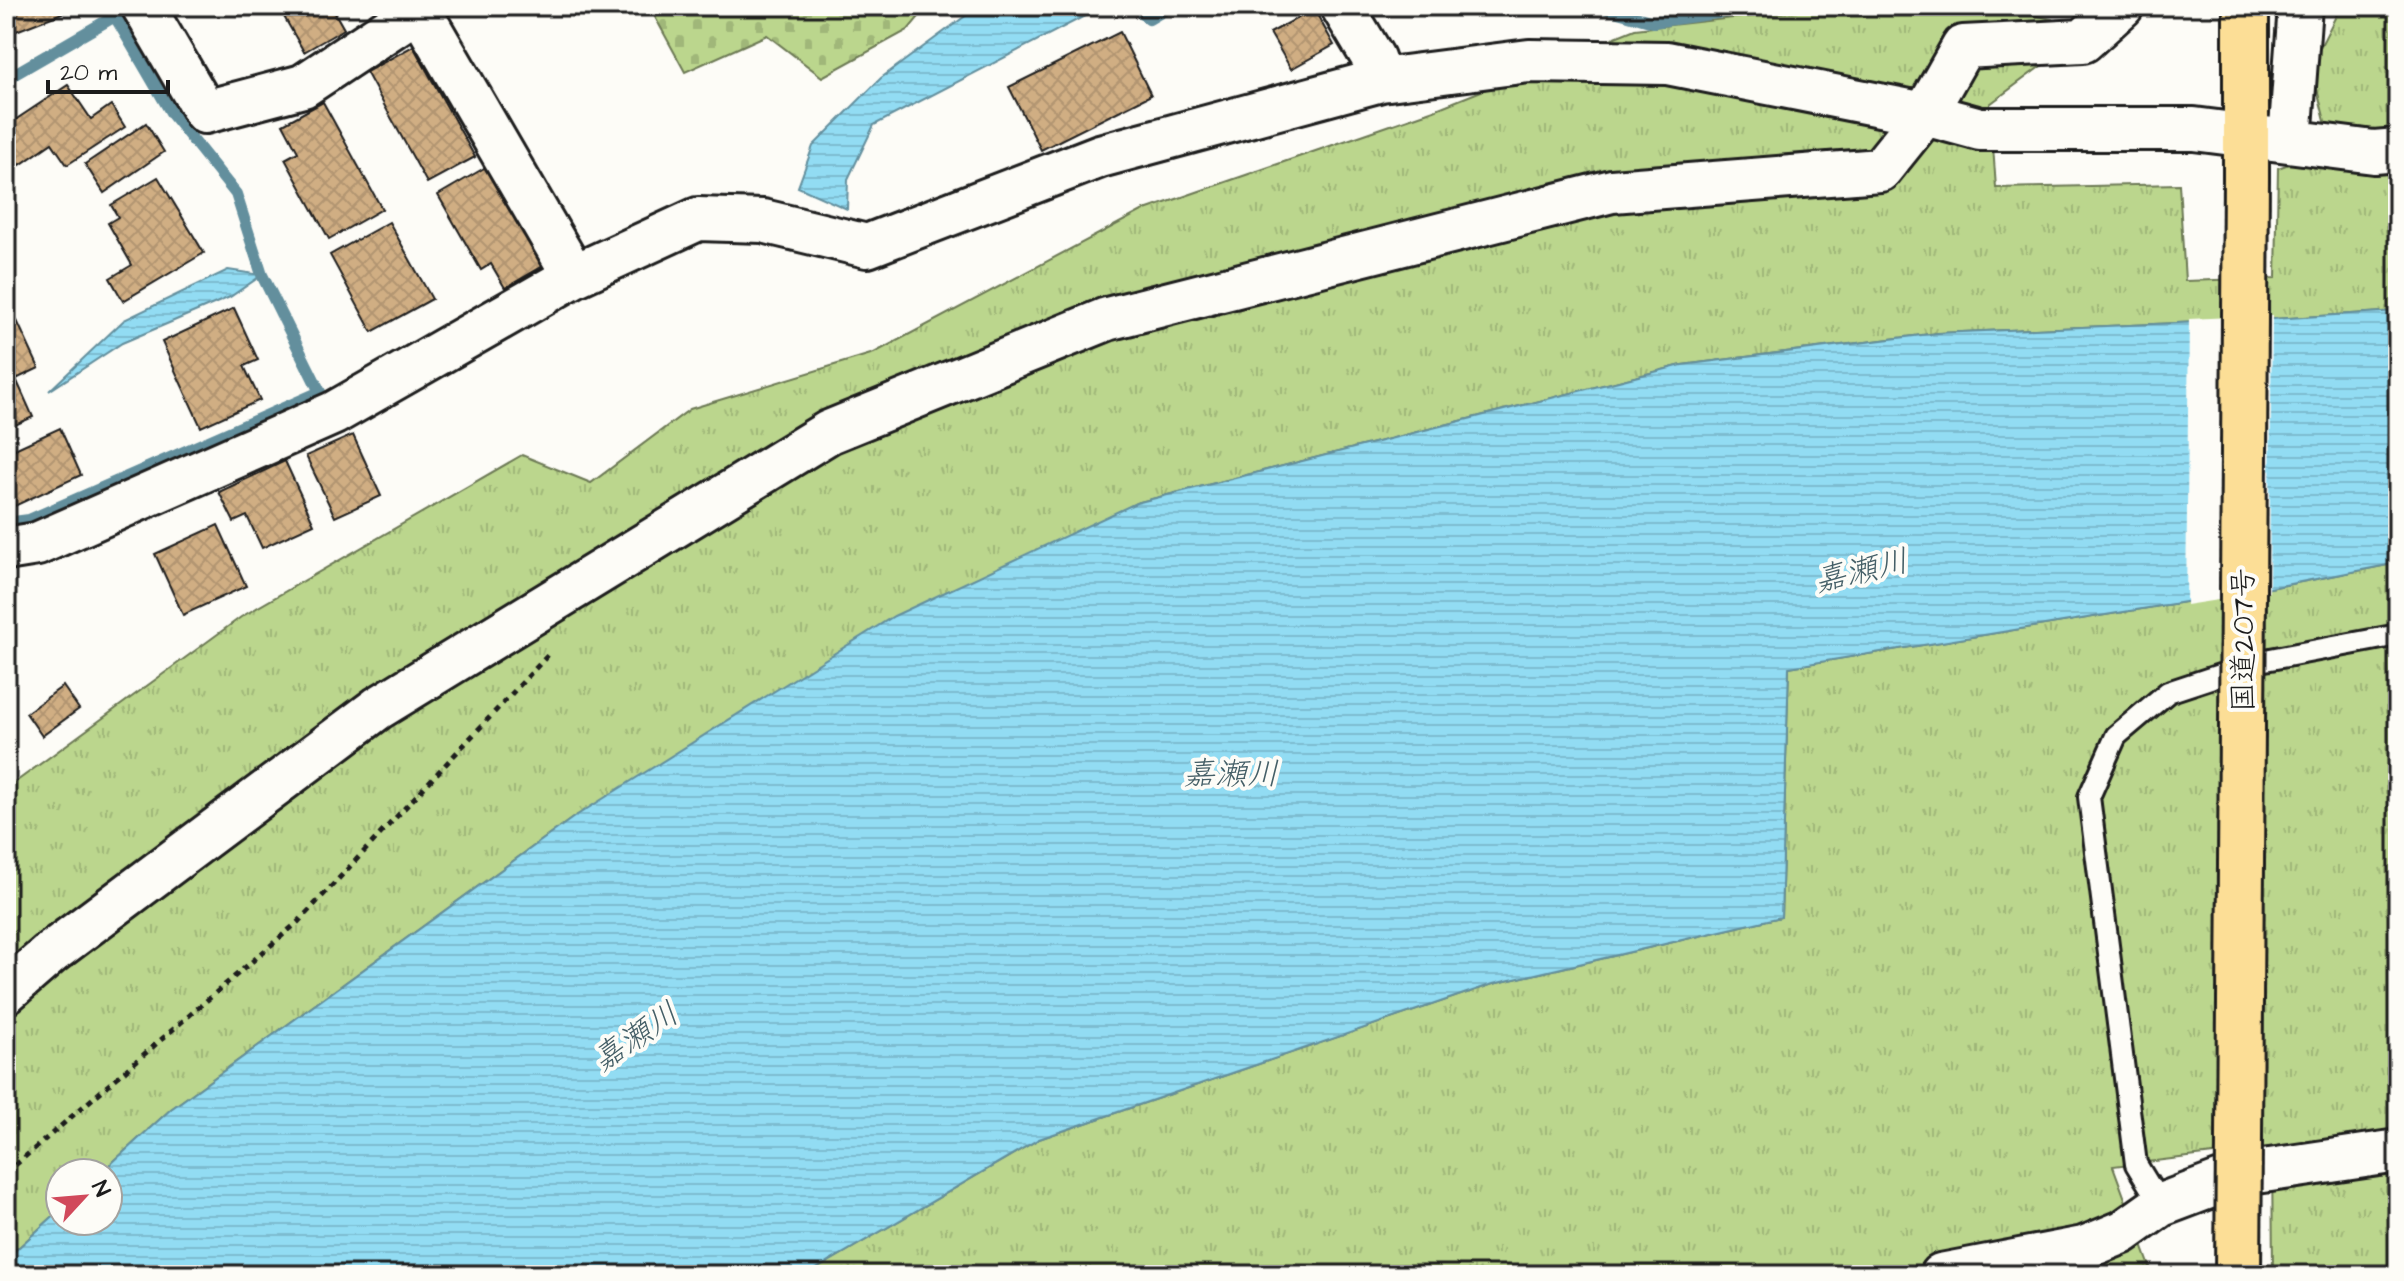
<svg xmlns="http://www.w3.org/2000/svg" width="2404" height="1281" font-family="'Architects Daughter','Klee One',sans-serif">
  <style>
    .grass { fill: url(#grass-tufts); stroke: #6c7954; stroke-width: 2 }
    .cemetery { fill: url(#cemetery-stones); stroke: #6c7954; stroke-width: 2 }
    .water { fill: url(#water-rules); stroke: #638f9d; stroke-width: 2 }
    .pier { fill: #fdfcf7 }
    .lines { fill: none; stroke-linecap: round; stroke-linejoin: round }
    .stream { stroke: #638f9d; stroke-width: 12 }
    .building { fill: url(#building-cross-hatch); stroke: #1c1c1c; stroke-width: 2 }
    .service-casing { stroke: #1c1c1c; stroke-width: 26 }
    .minor-casing { stroke: #1c1c1c; stroke-width: 48 }
    .trunk-casing { stroke: #1c1c1c; stroke-width: 50 }
    .path { stroke: #1c1c1c; stroke-width: 5; stroke-dasharray: 6 6; stroke-linecap: butt }
    .service { stroke: #fdfcf7; stroke-width: 20 }
    .minor { stroke: #fdfcf7; stroke-width: 42 }
    .trunk { stroke: #fcde96; stroke-width: 44 }
    .trunk-bridge-casing { stroke: #1c1c1c; stroke-width: 50; stroke-linecap: butt }
    .trunk-bridge { stroke: #fcde96; stroke-width: 44 }
    .labels { text-anchor: middle; stroke-width: 8; stroke-linejoin: round; paint-order: stroke }
    .street-label { font-size: 30px; fill: #1c1c1c; stroke: #fdfcf7 }
    .water-label { font-size: 32px; font-style: italic; fill: #455f67; stroke: #fdfcf7 }
  </style>
  <defs>
    <pattern id="grass-tufts" width="24" height="20" patternUnits="userSpaceOnUse" patternTransform="scale(2)"><rect width="24" height="20" fill="#bbd68d"/><path d="M3 7l-1-3M5 7V3M7 7l1-3M15 17l-1-3M17 17v-4M19 17l1-3" fill="none" stroke="#a0b779"/></pattern>
    <pattern id="cemetery-stones" width="16" height="16" patternUnits="userSpaceOnUse" patternTransform="scale(2)"><rect width="16" height="16" fill="#bbd68d"/><path d="M2 7V4a2 2 0 0 1 4 0v3zM10 15v-3a2 2 0 0 1 4 0v3z" fill="#a0b779"/></pattern>
    <pattern id="water-rules" width="6" height="5" patternUnits="userSpaceOnUse" patternTransform="scale(2)"><rect width="6" height="5" fill="#92dcf3"/><path d="M0 2.5h6" fill="none" stroke="#7dbcd0"/></pattern>
    <pattern id="building-cross-hatch" width="8" height="8" patternUnits="userSpaceOnUse" patternTransform="scale(2)"><rect width="8" height="8" fill="#d0ae83"/><path d="M0 0l8 8M0 8l8-8" fill="none" stroke="#b29571"/></pattern>
  </defs>
  <rect width="100%" height="100%" fill="#fdfcf7"/>
  <filter id="ink" filterUnits="userSpaceOnUse"><feTurbulence type="fractalNoise" baseFrequency=".0125" numOctaves="2"/><feDisplacementMap in="SourceGraphic" scale="16" xChannelSelector="R" yChannelSelector="G"/><feConvolveMatrix kernelMatrix="1 2 1 2 8 2 1 2 1" color-interpolation-filters="sRGB"/></filter>
  <g filter="url(#ink)">
    <!-- grass -->
    <path class="grass" d="M 1839,6 L 1992,6 L 2052,19 L 2045,63 L 1990,104 L 1996,188 L 2179,184 L 2185,281 L 2276,278 L 2278,168 L 2332,149 L 2311,65 L 2341,6 L 2398,6 L 2398,311 L 2272,319 L 1938,333 L 1682,365 L 1136,503 L 574,817 L 171,1109 L 101,1173 L 60,1173 L 60,1210 L 6,1259 L 6,789 L 241,617 L 522,455 L 591,483 L 690,409 L 874,353 L 1142,211 L 1434,110 L 1635,29 Z
      M 2398,563 L 2398,1275 L 2273,1275 L 2272,1147 L 2113,1166 L 2153,1275 L 806,1275 L 1039,1139 L 1493,984 L 1781,917 L 1789,667 L 2270,588 Z"/>
    <!-- cemetery -->
    <path class="cemetery" d="M 649,6 L 928,6 L 908,30 L 822,77 L 767,35 L 685,72 Z"/>
    <!-- water -->
    <path class="water" d="M 979,6 L 1104,6 L 874,125 L 848,179 L 847,209 L 798,187 L 813,146 L 881,78 Z
      M 228,270 L 262,275 L 230,297 L 122,343 L 49,391 L 124,320 Z
      M 2398,311 L 2398,563 L 2270,588 L 1789,667 L 1781,917 L 1493,984 L 1039,1139 L 806,1275 L 6,1275 L 6,1259 L 60,1210 L 60,1221 L 108,1221 L 108,1173 L 101,1173 L 171,1109 L 574,817 L 894,616 L 1136,503 L 1682,365 L 1938,333 L 2272,319 Z"/>
    <!-- pier -->
    <path class="pier" d="M 2272,315 L 2269,592 L 2186,605 L 2189,319 Z"/>
    <g class="lines">
      <!-- stream -->
      <path class="stream" d="M 1135,6 L 1149,19 L 1171,6
        M 1597,6 L 1653,22 L 1767,6
        M 6,79 L 115,16
        M 6,523 L 29,520 L 320,392 L 262,275 L 236,194 L 172,114 L 109,6"/>
    </g>
    <!-- building -->
    <path class="building" d="M 6,6 L 80,6 L 6,35 Z
      M 278,6 L 331,6 L 344,29 L 304,52 Z
      M 1314,9 L 1334,45 L 1291,69 L 1270,33 Z
      M 1120,32 L 1151,95 L 1041,150 L 1009,87 Z
      M 413,46 L 475,157 L 427,183 L 366,72 Z
      M 68,85 L 91,119 L 111,105 L 125,127 L 67,165 L 52,143 L 20,165 L 6,144 L 6,126 Z
      M 323,102 L 382,209 L 329,239 L 285,159 L 298,152 L 283,124 Z
      M 146,123 L 164,152 L 104,193 L 85,164 Z
      M 486,167 L 543,266 L 505,288 L 491,264 L 481,270 L 438,195 Z
      M 158,177 L 204,253 L 123,301 L 110,278 L 132,265 L 108,223 L 118,217 L 111,205 Z
      M 389,222 L 432,299 L 372,332 L 330,255 Z
      M 6,297 L 39,368 L 16,379 L 33,417 L 15,425 L 6,406 Z
      M 234,308 L 258,360 L 244,366 L 260,400 L 201,427 L 162,342 Z
      M 60,428 L 81,475 L 6,510 L 6,453 Z
      M 353,435 L 381,496 L 335,517 L 306,456 Z
      M 285,461 L 314,524 L 262,548 L 247,516 L 234,522 L 219,492 Z
      M 218,525 L 246,586 L 183,615 L 155,554 Z
      M 63,686 L 79,709 L 42,736 L 26,713 Z"/>
    <g class="lines">
      <defs>
        <path id="service" d="M 2161,1205 L 2136,1164 L 2089,797 L 2116,736 L 2168,692 L 2265,660 L 2398,635"/>
        <path id="minor" d="M 143,6 L 205,112 L 303,86 L 419,9
          M 417,6 L 574,276
          M 1342,6 L 1373,58 L 1381,80
          M 2290,141 L 2300,6
          M 6,549 L 37,544 L 334,413 L 574,276 L 698,219 L 763,221 L 867,246 L 1100,156 L 1381,80 L 1529,61 L 1667,63 L 1925,114 L 1980,129 L 2194,129 L 2374,152 L 2398,150
          M 6,992 L 52,952 L 378,708 L 829,432 L 1107,319 L 1612,191 L 1880,170 L 1925,114 L 1963,47 L 2083,41 L 2122,6
          M 1941,1275 L 2084,1248 L 2123,1232 L 2161,1205 L 2243,1174 L 2398,1151"/>
        <path id="trunk" d="M 2246,178 L 2246,6"/>
      </defs>
      <!-- service casing -->
      <use href="#service" class="service-casing"/>
      <!-- minor casing -->
      <use href="#minor" class="minor-casing"/>
      <!-- trunk casing -->
      <use href="#trunk" class="trunk-casing"/>
      <!-- path -->
      <path class="path" d="M 6,1173 L 298,922 L 548,655"/>
      <!-- service -->
      <use href="#service" class="service"/>
      <!-- minor -->
      <use href="#minor" class="minor"/>
      <!-- trunk -->
      <use href="#trunk" class="trunk"/>
      <defs>
        <path id="trunk-bridge" d="M 2238,1275 L 2246,178"/>
      </defs>
      <!-- trunk-bridge casing -->
      <use href="#trunk-bridge" class="trunk-bridge-casing"/>
      <!-- trunk-bridge -->
      <use href="#trunk-bridge" class="trunk-bridge"/>
    </g>
  </g>
  <g class="labels">
    <!-- street labels -->
    <g class="street-label">
      <text transform="translate(2243 640) rotate(-90)" y="10">国道207号</text>
    </g>
    <!-- water labels -->
    <g class="water-label">
      <text transform="translate(1861 570) rotate(-13)" y="11">嘉瀬川</text>
      <text x="1231" y="784">嘉瀬川</text>
      <text transform="translate(635 1036) rotate(-34)" y="11">嘉瀬川</text>
    </g>
  </g>
  <!-- margin -->
  <rect width="2404" height="1281" fill="none" stroke="#fdfcf7" stroke-width="32"/>
  <rect x="16" y="16" width="2372" height="1249" fill="none" stroke="#1c1c1c" stroke-width="3" filter="url(#ink)"/>
  <!-- north arrow -->
  <g transform="translate(84 1197) rotate(64)"><circle r="38" fill="#fdfcf7" stroke="#a3a29f" stroke-width="2"/>
  <path d="M0-6L14 30L0 20L-14 30Z" fill="#d1495b"/>
  <text y="-12" font-size="22" font-weight="bold" text-anchor="middle" fill="#1c1c1c">N</text>
  </g>
  <!-- scale -->
  <path d="M48 80v12h120v-12" fill="none" stroke="#1c1c1c" stroke-width="4"/>
  <text x="60" y="80" font-size="24" fill="#1c1c1c" stroke="#fdfcf7" stroke-width="6" paint-order="stroke">20 m</text>
</svg>
